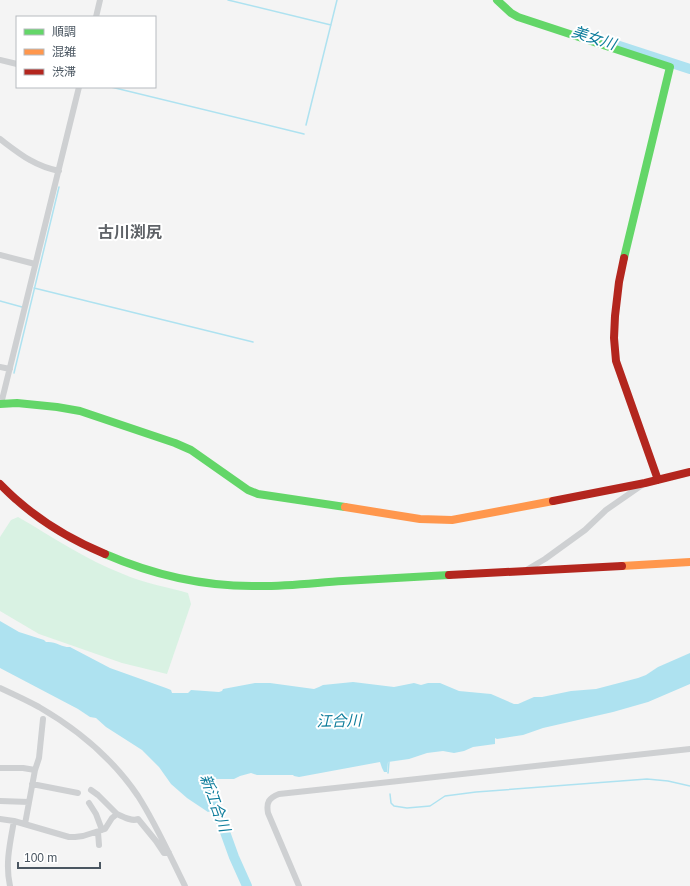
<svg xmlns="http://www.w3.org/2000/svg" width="690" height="886" font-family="Helvetica,'Noto Sans JP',sans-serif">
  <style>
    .green { fill: #d9f2e3 }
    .water { fill: #aee2f0 }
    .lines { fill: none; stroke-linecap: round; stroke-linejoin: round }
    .stream { stroke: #aee2f0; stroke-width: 1.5 }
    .river { stroke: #aee2f0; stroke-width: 10 }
    .street { stroke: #ced0d2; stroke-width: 6 }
    .fast { stroke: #63d668; stroke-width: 8 }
    .slow { stroke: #ff974d; stroke-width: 8 }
    .jam { stroke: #b3261e; stroke-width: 8 }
    .labels { text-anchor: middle; stroke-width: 4; stroke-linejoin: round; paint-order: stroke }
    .water-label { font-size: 15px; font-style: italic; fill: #0c7c9b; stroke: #fff }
    .quarter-label { font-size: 16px; font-weight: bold; fill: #5f6368; stroke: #fff }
  </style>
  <rect width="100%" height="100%" fill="#f4f4f4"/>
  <!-- green -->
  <path class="green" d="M 18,517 C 53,537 86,560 123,574 C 144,583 167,587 188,593 L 191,604 L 167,674 L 122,663 L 39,634 L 0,611 L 0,537 L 11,520 Z"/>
  <!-- water -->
  <path class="water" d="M 0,621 L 19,632 L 44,640 L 46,642 C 56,641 60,647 70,647 L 110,668 L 166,688 L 171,690 L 172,693 L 188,693 L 191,690 L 219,692 L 222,691 L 223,689 L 255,683 L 270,683 L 314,689 L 319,687 L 323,685 L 353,682 L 394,687 L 414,683 L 421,685 L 428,683 L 440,683 L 459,691 L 491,694 L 514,704 L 518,704 L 534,697 L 542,697 L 571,691 L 596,689 L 638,678 L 646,675 L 658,667 L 690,653 L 690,684 L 648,702 L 613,712 L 543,728 L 523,735 L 497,739 L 495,738 L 495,744 L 473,747 L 464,751 L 454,753 L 443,751 L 427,753 L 409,759 L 388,762 L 387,772 L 384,772 L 382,768 L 380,762 L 299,777 L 294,776 L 293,775 L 257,775 L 251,773 L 240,776 L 234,779 L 215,779 L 208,784 L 215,796 L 220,797 L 221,808 L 208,812 L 187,798 L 171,784 L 159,767 L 142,750 L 106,727 L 96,718 L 90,717 L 78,709 L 0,668 Z"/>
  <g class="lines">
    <!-- stream -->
    <path class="stream" d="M 228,0 L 331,25
      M 111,87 L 304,134
      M 306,125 L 337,0
      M 34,288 L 253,342
      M 0,301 L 22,307
      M 14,373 L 59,187
      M 388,773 L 389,762
      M 390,794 L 391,803 L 394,806 L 407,808 L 430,806 L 445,796 L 476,792 L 647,779 L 668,781 L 690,786"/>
    <!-- river -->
    <path class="river" d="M 601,40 L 690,69
      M 212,796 L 234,857 L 247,886"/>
    <!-- street -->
    <path class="street" d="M 96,17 L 100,0
      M 0,60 L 17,64
      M 0,139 C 20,154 34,166 59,171
      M 0,255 L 35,264
      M 0,367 L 10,369
      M 1,404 L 79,87
      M 528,569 L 545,559 L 585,530 L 606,510 L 642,485
      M 0,688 C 13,694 26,700 39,707 C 77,729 113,759 138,796 C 156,824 170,856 185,886
      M 0,768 L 23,768 L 35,770 L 39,758 L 43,719
      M 32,784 L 78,793
      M 91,790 L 98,795 L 117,814
      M 0,801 L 29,802
      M 89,803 L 96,814 L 102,830
      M 0,819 L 14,821 L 69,837 L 75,837 L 83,836 L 105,829 L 112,818 L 117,814 C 124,817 132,822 138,819 L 156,841 L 164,853 L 169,853
      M 25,824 L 35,770
      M 98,832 L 99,845
      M 10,886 C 5,864 10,843 14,821
      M 299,886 L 268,813 C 266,802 269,798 279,794 L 335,788 L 690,749"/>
    <!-- fast -->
    <path class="fast" d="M 497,0 L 511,13 L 518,17 L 670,67 L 624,258
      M 0,404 L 17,403 L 57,407 L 80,411 L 175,443 L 191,450 L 248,490 L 258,494 L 345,507
      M 105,554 C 151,574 202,586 252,586 C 283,587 313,583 343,581 C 379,579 414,577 449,575"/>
    <!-- slow -->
    <path class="slow" d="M 345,507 L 420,519 L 452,520 L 553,501
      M 622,566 L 690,562"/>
    <!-- jam -->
    <path class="jam" d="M 624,258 L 619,282 L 615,316 L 614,338 L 616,361 L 658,480
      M 0,484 C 6,490 12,496 18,501 C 43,523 74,541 105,554
      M 553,501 L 645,483 L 690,472
      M 449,575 L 622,566"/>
  </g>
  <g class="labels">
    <!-- water labels -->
    <g class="water-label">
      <text transform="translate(594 38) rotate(18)" y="5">美女川</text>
      <text transform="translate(339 721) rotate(-1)" y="5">江合川</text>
      <text transform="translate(215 803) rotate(70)" y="5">新江合川</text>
    </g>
    <!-- quarter labels -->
    <g class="quarter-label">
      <text x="130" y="238">古川渕尻</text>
    </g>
  </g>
  <!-- legend -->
  <rect x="16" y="16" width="140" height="72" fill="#ffffff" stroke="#b7bbc0"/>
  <rect x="24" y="29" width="20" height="6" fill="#63d668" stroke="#b7bbc0"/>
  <text x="52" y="36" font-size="12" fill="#4a5661">順調</text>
  <rect x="24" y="49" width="20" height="6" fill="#ff974d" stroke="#b7bbc0"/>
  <text x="52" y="56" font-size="12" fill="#4a5661">混雑</text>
  <rect x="24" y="69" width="20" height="6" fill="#b3261e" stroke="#b7bbc0"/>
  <text x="52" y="76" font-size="12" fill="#4a5661">渋滞</text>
  <!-- scale -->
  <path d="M18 862v6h82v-6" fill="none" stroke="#4a5661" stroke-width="2"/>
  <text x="24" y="862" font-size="12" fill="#4a5661" stroke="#ffffff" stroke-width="3" paint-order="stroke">100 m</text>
</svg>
